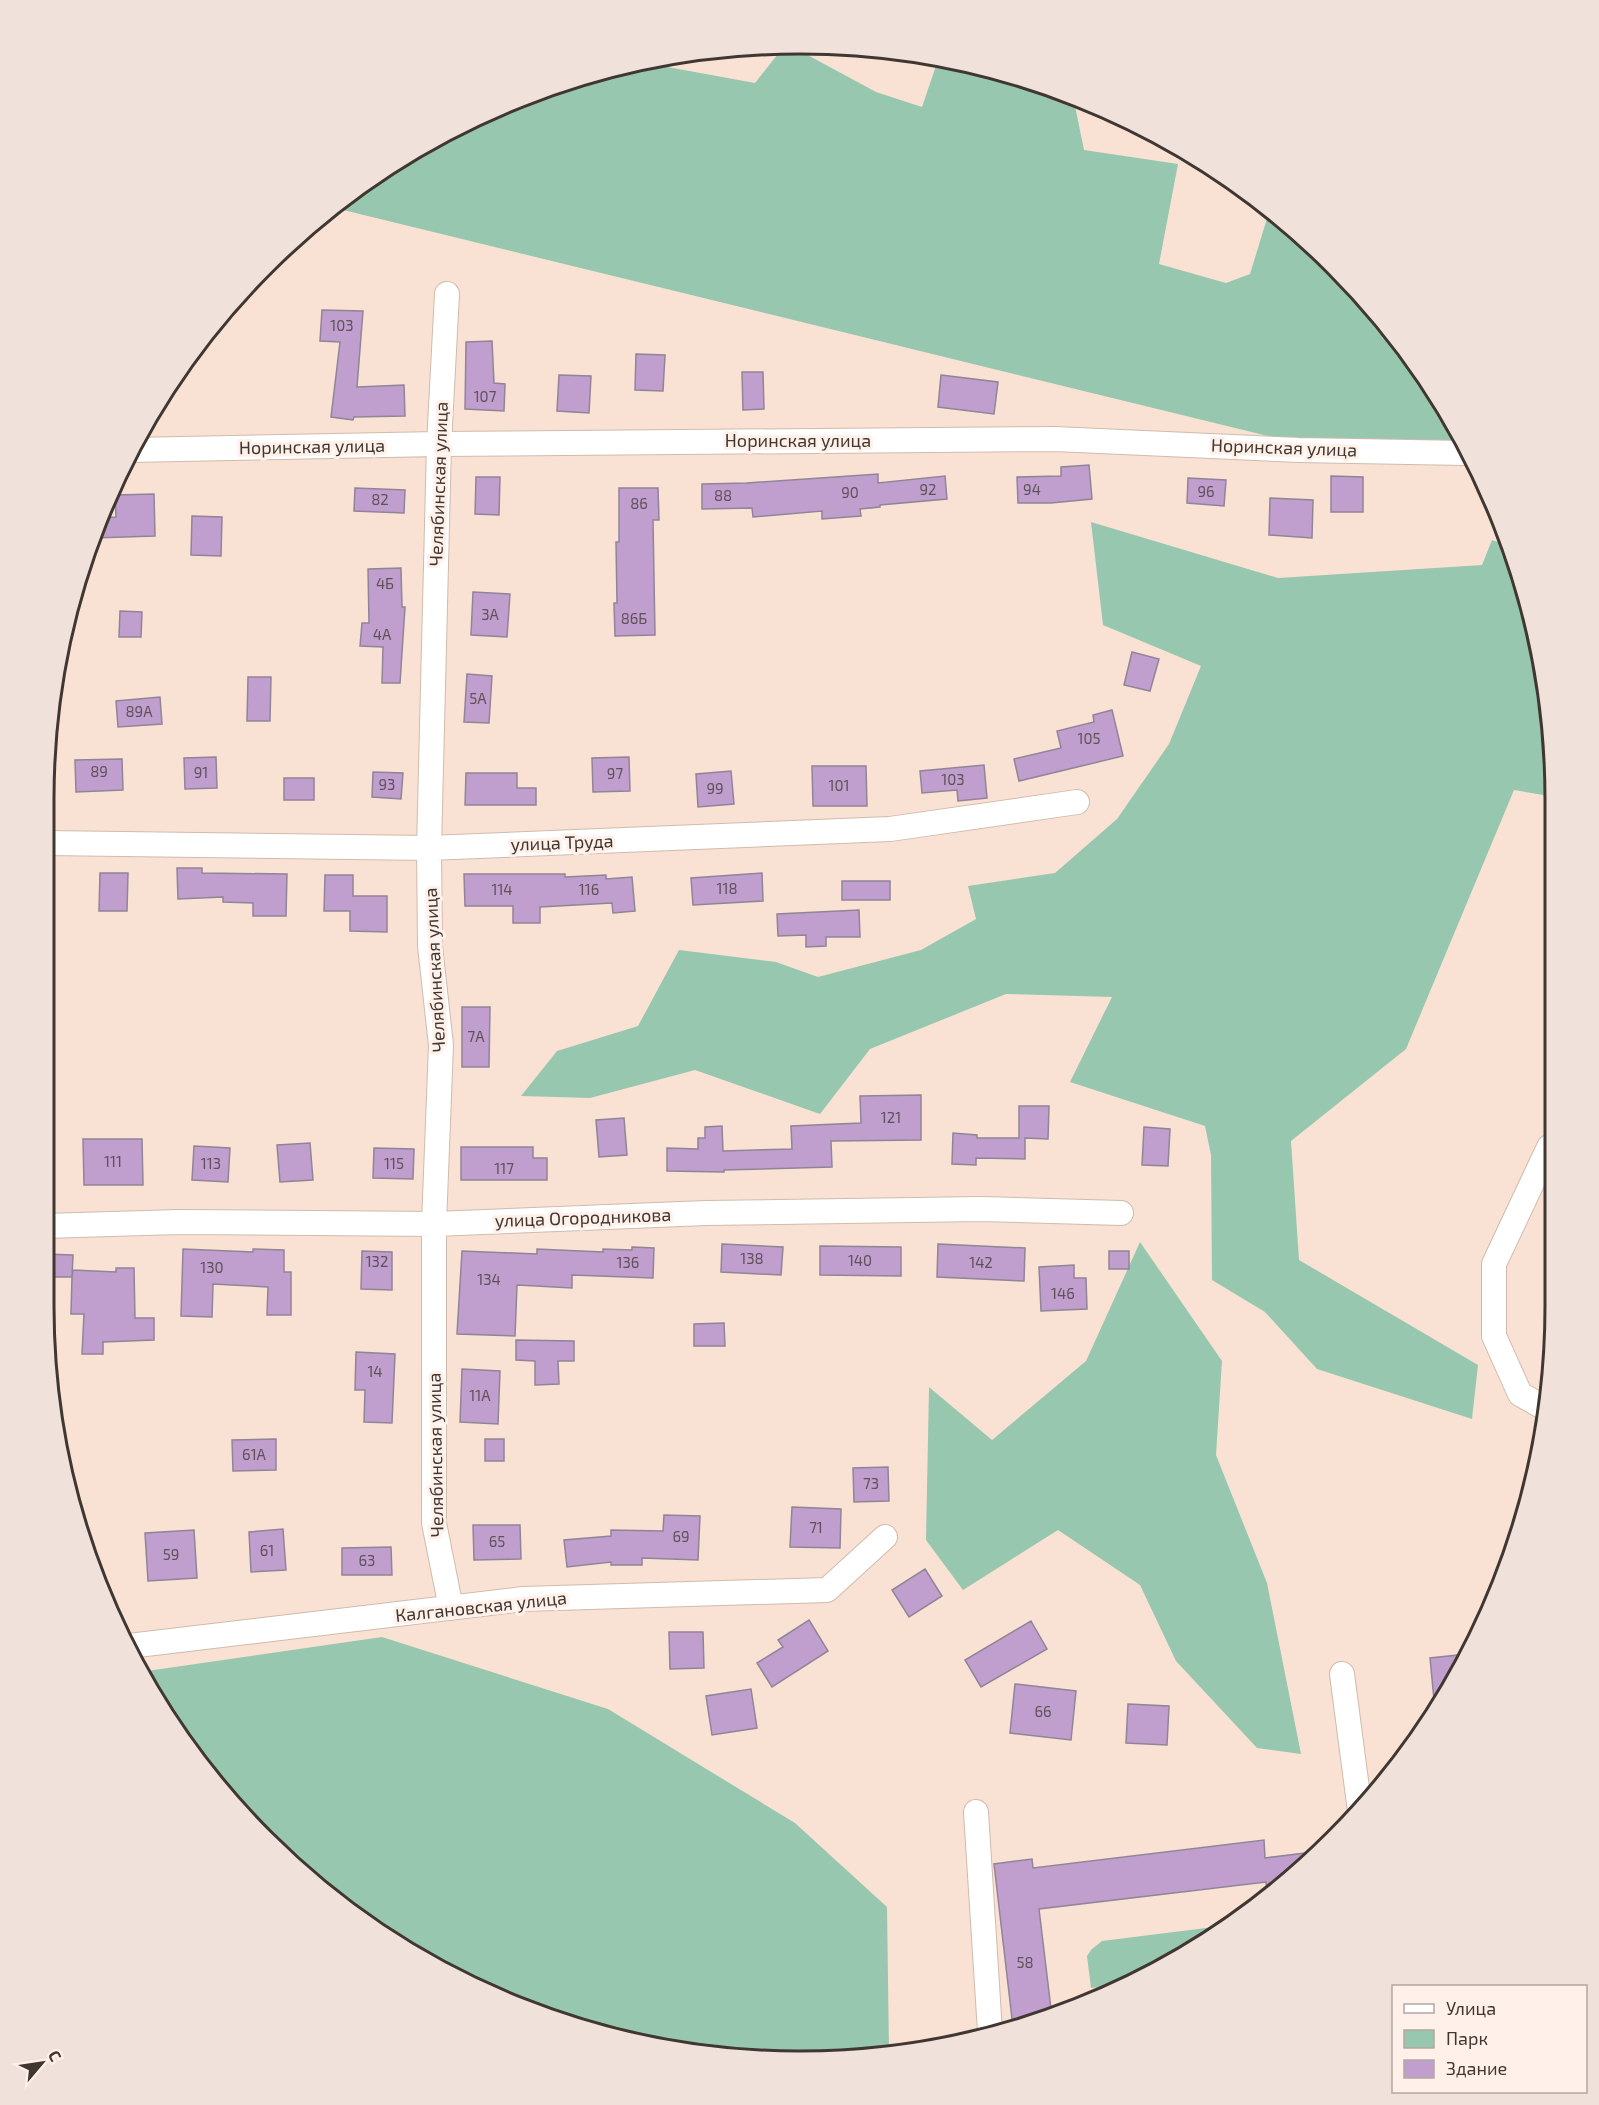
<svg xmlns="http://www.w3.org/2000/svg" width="1599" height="2105" font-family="'Exo 2',sans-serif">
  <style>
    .green { fill: #98c7af }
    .building { fill: #c09fcf; stroke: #918497; stroke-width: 1.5 }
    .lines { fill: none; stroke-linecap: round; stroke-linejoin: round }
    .minor-casing { stroke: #d0bbad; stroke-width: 26 }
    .minor { stroke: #fff; stroke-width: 24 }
    .labels { text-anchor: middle; stroke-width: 6; stroke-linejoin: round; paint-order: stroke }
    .number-label { font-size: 15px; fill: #605159 }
    .street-label { font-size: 18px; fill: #403732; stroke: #fff1e9 }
    .rim { fill: none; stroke: #403732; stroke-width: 3 }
  </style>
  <rect width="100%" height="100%" fill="#f9e2d4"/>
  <!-- green -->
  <path class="green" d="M 785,45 L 789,45 L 876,92 L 922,107 L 939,57 L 1073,96 L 1084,150 L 1178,164 L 1159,264 L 1226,283 L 1250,274 L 1269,212 L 1334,265 L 1428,379 L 1461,447 L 1313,447 L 335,208 L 379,171 L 510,101 L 640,62 L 755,83 Z
    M 1091,522 L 1278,578 L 1482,565 L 1492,540 L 1510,546 L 1515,556 L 1549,701 L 1549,796 L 1514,790 L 1406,1049 L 1291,1141 L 1299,1260 L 1478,1365 L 1472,1419 L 1317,1369 L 1265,1312 L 1212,1280 L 1211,1155 L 1205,1126 L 1070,1082 L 1112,997 L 1006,994 L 870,1049 L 820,1114 L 695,1070 L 590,1098 L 521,1096 L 557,1051 L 638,1026 L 679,950 L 776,962 L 818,977 L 921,950 L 976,919 L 968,886 L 1055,873 L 1117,819 L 1169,744 L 1201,666 L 1103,625 Z
    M 1140,1242 L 1222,1361 L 1216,1455 L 1267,1583 L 1301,1754 L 1257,1748 L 1176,1661 L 1140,1585 L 1058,1530 L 963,1590 L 926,1540 L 929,1387 L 992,1440 L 1086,1361 Z
    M 382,1637 L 608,1709 L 795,1823 L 887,1907 L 889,2052 L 849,2060 L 652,2047 L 465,1983 L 301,1874 L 200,1766 L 145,1684 L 140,1672 Z
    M 1230,1925 L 1220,1934 L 1116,1985 L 1091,1988 L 1087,1956 L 1091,1950 L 1102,1941 Z"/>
  <!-- building -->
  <path class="building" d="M 322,310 L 363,311 L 357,387 L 404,385 L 405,416 L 354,417 L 353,420 L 331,417 L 340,342 L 320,341 Z
    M 492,341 L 494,383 L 505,384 L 504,411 L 465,409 L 466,342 Z
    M 636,354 L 665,355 L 663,391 L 635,390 Z
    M 742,372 L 763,372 L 764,409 L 743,410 Z
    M 559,375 L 591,376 L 589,413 L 557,411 Z
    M 941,375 L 998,382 L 994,414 L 938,407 Z
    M 1089,465 L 1092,499 L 1051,503 L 1018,503 L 1017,477 L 1061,476 L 1061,467 Z
    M 878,474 L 878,483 L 945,476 L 947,499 L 880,505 L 880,507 L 860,509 L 861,516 L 822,519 L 822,511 L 753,517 L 752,508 L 702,509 L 702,484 L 747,483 Z
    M 1331,476 L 1363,477 L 1363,512 L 1331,512 Z
    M 476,477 L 500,477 L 499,515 L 475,514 Z
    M 1188,478 L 1226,480 L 1224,506 L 1187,503 Z
    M 355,488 L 405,490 L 404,513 L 354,511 Z
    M 619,488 L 658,488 L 659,520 L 653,520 L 655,635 L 615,636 L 614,603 L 617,603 L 616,542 L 619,542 Z
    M 154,494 L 155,536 L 94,538 L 102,518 L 116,517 L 115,495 Z
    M 1270,498 L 1313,500 L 1312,538 L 1269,535 Z
    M 192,516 L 222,517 L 221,556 L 191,555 Z
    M 401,568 L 402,607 L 405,607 L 400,683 L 382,683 L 383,647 L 360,646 L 362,623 L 369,623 L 368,569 Z
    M 473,592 L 510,594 L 507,637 L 471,635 Z
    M 120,611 L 142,612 L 141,637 L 119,637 Z
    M 1132,652 L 1159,659 L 1150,691 L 1124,685 Z
    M 467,674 L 492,676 L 489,723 L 464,722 Z
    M 248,677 L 271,677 L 270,721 L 247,721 Z
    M 160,697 L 162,724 L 118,727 L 116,701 Z
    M 1112,710 L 1123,756 L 1019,781 L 1014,759 L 1061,748 L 1057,731 L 1094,722 L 1093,715 Z
    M 216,757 L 217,788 L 185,789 L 184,758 Z
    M 629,757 L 630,791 L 593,792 L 592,758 Z
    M 122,759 L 123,790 L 76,792 L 75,760 Z
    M 984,765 L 987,798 L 958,801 L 957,790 L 922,793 L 920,771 Z
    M 812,766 L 866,766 L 867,806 L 813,806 Z
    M 731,771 L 734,804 L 698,807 L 696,774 Z
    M 373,772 L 403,773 L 401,799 L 372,797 Z
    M 466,773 L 517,773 L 517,788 L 536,788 L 536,805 L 465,805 Z
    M 284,778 L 314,778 L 314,800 L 284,800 Z
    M 177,868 L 202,868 L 202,873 L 287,874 L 286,916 L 253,916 L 253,903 L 223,902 L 223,897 L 178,899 Z
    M 100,873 L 128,873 L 127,911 L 99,911 Z
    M 762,873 L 763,901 L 693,905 L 691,878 Z
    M 464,874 L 565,874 L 565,877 L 606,875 L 606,879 L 632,877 L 635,911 L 613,913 L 612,903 L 540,907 L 540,923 L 513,923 L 513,906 L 465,906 Z
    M 325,875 L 353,875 L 353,896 L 387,896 L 387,932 L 350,931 L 350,911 L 324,911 Z
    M 842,881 L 890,881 L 890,900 L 842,900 Z
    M 859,910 L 860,937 L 826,937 L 826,946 L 806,947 L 806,935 L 778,936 L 777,914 Z
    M 462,1007 L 490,1007 L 489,1067 L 462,1067 Z
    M 921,1095 L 921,1140 L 831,1141 L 832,1167 L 724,1170 L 724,1172 L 667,1171 L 667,1148 L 698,1149 L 698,1138 L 705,1138 L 705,1127 L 722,1126 L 723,1151 L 792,1149 L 791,1126 L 861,1123 L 860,1096 Z
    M 1019,1106 L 1049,1106 L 1048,1139 L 1025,1138 L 1025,1159 L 976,1158 L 976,1165 L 952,1164 L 953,1133 L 977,1135 L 977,1138 L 1019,1138 Z
    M 624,1118 L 627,1155 L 599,1157 L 596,1120 Z
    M 1144,1127 L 1170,1129 L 1168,1166 L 1142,1165 Z
    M 83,1139 L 142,1139 L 143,1185 L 84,1185 Z
    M 310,1143 L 313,1180 L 280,1182 L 277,1145 Z
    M 194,1146 L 230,1148 L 228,1182 L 192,1180 Z
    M 461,1147 L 533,1147 L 533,1158 L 547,1158 L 547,1180 L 461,1180 Z
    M 374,1148 L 414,1149 L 413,1179 L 373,1178 Z
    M 722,1244 L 783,1247 L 781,1275 L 721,1272 Z
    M 938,1244 L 1025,1248 L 1024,1281 L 937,1277 Z
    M 820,1246 L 901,1247 L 901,1276 L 820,1275 Z
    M 632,1247 L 654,1248 L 653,1278 L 572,1275 L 572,1288 L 517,1285 L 515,1336 L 457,1334 L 462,1251 L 537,1254 L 537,1249 L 603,1252 L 603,1249 L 632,1250 Z
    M 183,1249 L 253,1252 L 253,1249 L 284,1250 L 284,1272 L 291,1272 L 291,1315 L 267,1315 L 268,1287 L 213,1284 L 212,1317 L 181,1316 Z
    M 362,1251 L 392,1252 L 392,1290 L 361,1289 Z
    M 1109,1251 L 1129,1251 L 1129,1269 L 1109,1269 Z
    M 44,1254 L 73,1255 L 72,1277 L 73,1270 L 116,1272 L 116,1268 L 134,1268 L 135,1318 L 154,1318 L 154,1340 L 103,1342 L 103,1354 L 82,1354 L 84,1314 L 71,1314 L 72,1277 L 44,1277 Z
    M 1074,1265 L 1074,1278 L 1086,1278 L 1087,1309 L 1041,1311 L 1039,1267 Z
    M 724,1323 L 725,1346 L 694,1346 L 694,1324 Z
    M 516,1340 L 574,1341 L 574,1361 L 558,1361 L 559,1384 L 535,1385 L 535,1361 L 516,1360 Z
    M 356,1352 L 395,1354 L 392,1423 L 364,1422 L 365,1390 L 355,1390 Z
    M 462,1369 L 500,1371 L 498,1424 L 460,1422 Z
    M 276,1439 L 276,1470 L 233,1471 L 232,1440 Z
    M 485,1439 L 504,1439 L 504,1461 L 485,1461 Z
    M 888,1467 L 889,1501 L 854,1502 L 853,1468 Z
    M 792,1507 L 841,1509 L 840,1548 L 790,1547 Z
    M 664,1515 L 700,1516 L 698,1560 L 642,1558 L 642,1565 L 611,1565 L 611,1562 L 567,1567 L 564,1540 L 611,1536 L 611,1530 L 663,1531 Z
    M 473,1525 L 520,1525 L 521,1559 L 474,1560 Z
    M 283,1529 L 286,1570 L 251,1572 L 249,1532 Z
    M 194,1530 L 197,1578 L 148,1581 L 145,1533 Z
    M 391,1547 L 392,1575 L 342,1575 L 342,1548 Z
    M 925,1569 L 942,1596 L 909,1617 L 892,1590 Z
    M 809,1620 L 828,1651 L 772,1687 L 757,1663 L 783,1647 L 778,1640 Z
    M 1031,1621 L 1047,1649 L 981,1687 L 965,1660 Z
    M 669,1632 L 703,1632 L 704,1668 L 670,1669 Z
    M 1468,1654 L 1454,1684 L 1435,1710 L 1430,1658 Z
    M 1015,1684 L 1076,1691 L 1071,1740 L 1010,1733 Z
    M 751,1689 L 757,1728 L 712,1735 L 706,1696 Z
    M 1128,1704 L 1169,1706 L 1167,1745 L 1126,1743 Z
    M 1264,1840 L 1265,1858 L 1313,1852 L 1267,1892 L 1266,1882 L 1039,1909 L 1052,2017 L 1042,2021 L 1013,2027 L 994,1864 L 1032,1859 L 1033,1868 Z"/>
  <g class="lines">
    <defs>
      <path id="minor" d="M 447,294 L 439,444 L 429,848 L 430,946 L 441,1045 L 434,1224 L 434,1523 L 451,1608
        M 131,450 L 439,444 L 1055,439 L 1298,450 L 1464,453
        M 45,843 L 429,848 L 890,829 L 1077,802
        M 44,1226 L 179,1222 L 434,1224 L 706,1213 L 981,1209 L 1121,1213
        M 1548,1410 L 1520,1394 L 1494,1336 L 1494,1264 L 1549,1147
        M 129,1646 L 523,1599 L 827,1590 L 885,1537
        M 1342,1674 L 1360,1811
        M 976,1812 L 990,2032"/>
    </defs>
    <!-- minor casing -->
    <use href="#minor" class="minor-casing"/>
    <!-- minor -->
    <use href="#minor" class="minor"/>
  </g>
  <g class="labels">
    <!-- number labels -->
    <g class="number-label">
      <text x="342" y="331">103</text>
      <text x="485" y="402">107</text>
      <text x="928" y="495">92</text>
      <text x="1032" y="495">94</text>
      <text x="1206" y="497">96</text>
      <text x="850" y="498">90</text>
      <text x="723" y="501">88</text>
      <text x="380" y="505">82</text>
      <text x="639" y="509">86</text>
      <text x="385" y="589">4Б</text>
      <text x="490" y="620">3А</text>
      <text x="634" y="624">86Б</text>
      <text x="382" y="640">4А</text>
      <text x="478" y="704">5А</text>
      <text x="139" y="717">89А</text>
      <text x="1089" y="744">105</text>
      <text x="99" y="777">89</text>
      <text x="201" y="778">91</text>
      <text x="615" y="779">97</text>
      <text x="953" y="785">103</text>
      <text x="387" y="790">93</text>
      <text x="839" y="791">101</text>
      <text x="715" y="794">99</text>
      <text x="727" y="894">118</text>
      <text x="502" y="895">114</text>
      <text x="589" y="895">116</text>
      <text x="476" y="1042">7А</text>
      <text x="891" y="1123">121</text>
      <text x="113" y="1167">111</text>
      <text x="211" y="1169">113</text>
      <text x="394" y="1169">115</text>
      <text x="504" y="1174">117</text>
      <text x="752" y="1264">138</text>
      <text x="860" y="1266">140</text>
      <text x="377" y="1267">132</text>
      <text x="628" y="1268">136</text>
      <text x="981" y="1268">142</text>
      <text x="212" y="1273">130</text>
      <text x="489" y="1285">134</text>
      <text x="1063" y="1299">146</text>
      <text x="375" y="1377">14</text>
      <text x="480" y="1401">11А</text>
      <text x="254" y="1460">61А</text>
      <text x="871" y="1489">73</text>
      <text x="816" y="1533">71</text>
      <text x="681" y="1542">69</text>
      <text x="497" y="1547">65</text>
      <text x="267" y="1556">61</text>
      <text x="171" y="1560">59</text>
      <text x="367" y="1566">63</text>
      <text x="1043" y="1717">66</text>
      <text x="1025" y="1968">58</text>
    </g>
    <!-- street labels -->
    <g class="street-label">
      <text x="798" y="447">Норинская улица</text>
      <text transform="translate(312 447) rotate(-1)" y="6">Норинская улица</text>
      <text transform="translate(1284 448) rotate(2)" y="6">Норинская улица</text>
      <text transform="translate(439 484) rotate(-88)" y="6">Челябинская улица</text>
      <text transform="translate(562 843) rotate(-2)" y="6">улица Труда</text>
      <text transform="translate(435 970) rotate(-93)" y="6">Челябинская улица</text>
      <text transform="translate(583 1218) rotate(-2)" y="6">улица Огородникова</text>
      <text transform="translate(436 1455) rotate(-91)" y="6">Челябинская улица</text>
      <text transform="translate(481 1607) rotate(-6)" y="6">Калгановская улица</text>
    </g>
  </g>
  <!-- crop -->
  <path d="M0 0H1599V2105H0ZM799 54H800A745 745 0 0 1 1545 799V1306A745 745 0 0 1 800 2051H799A745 745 0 0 1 54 1306V799A745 745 0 0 1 799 54Z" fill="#f0e2da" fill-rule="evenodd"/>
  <path class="rim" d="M799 54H800A745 745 0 0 1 1545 799V1306A745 745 0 0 1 800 2051H799A745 745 0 0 1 54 1306V799A745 745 0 0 1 799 54Z"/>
  <!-- legend -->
  <rect x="1392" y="1985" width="195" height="108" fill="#fff1e9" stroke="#b3a7a0" stroke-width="1.5"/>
  <rect x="1404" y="2004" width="30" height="9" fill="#ffffff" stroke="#b3a7a0" stroke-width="1.5"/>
  <text x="1446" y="2015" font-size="18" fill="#403732">Улица</text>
  <rect x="1404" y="2030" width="30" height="18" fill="#98c7af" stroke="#b3a7a0" stroke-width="1.5"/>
  <text x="1446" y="2045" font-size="18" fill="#403732">Парк</text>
  <rect x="1404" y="2060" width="30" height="18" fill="#c09fcf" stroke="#b3a7a0" stroke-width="1.5"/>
  <text x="1446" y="2075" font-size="18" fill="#403732">Здание</text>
  <!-- north arrow -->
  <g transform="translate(42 2063) rotate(61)" stroke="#fff1e9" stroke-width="4.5" paint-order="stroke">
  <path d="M0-4.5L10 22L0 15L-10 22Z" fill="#403732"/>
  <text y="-9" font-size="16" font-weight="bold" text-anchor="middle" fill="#403732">С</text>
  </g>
</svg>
